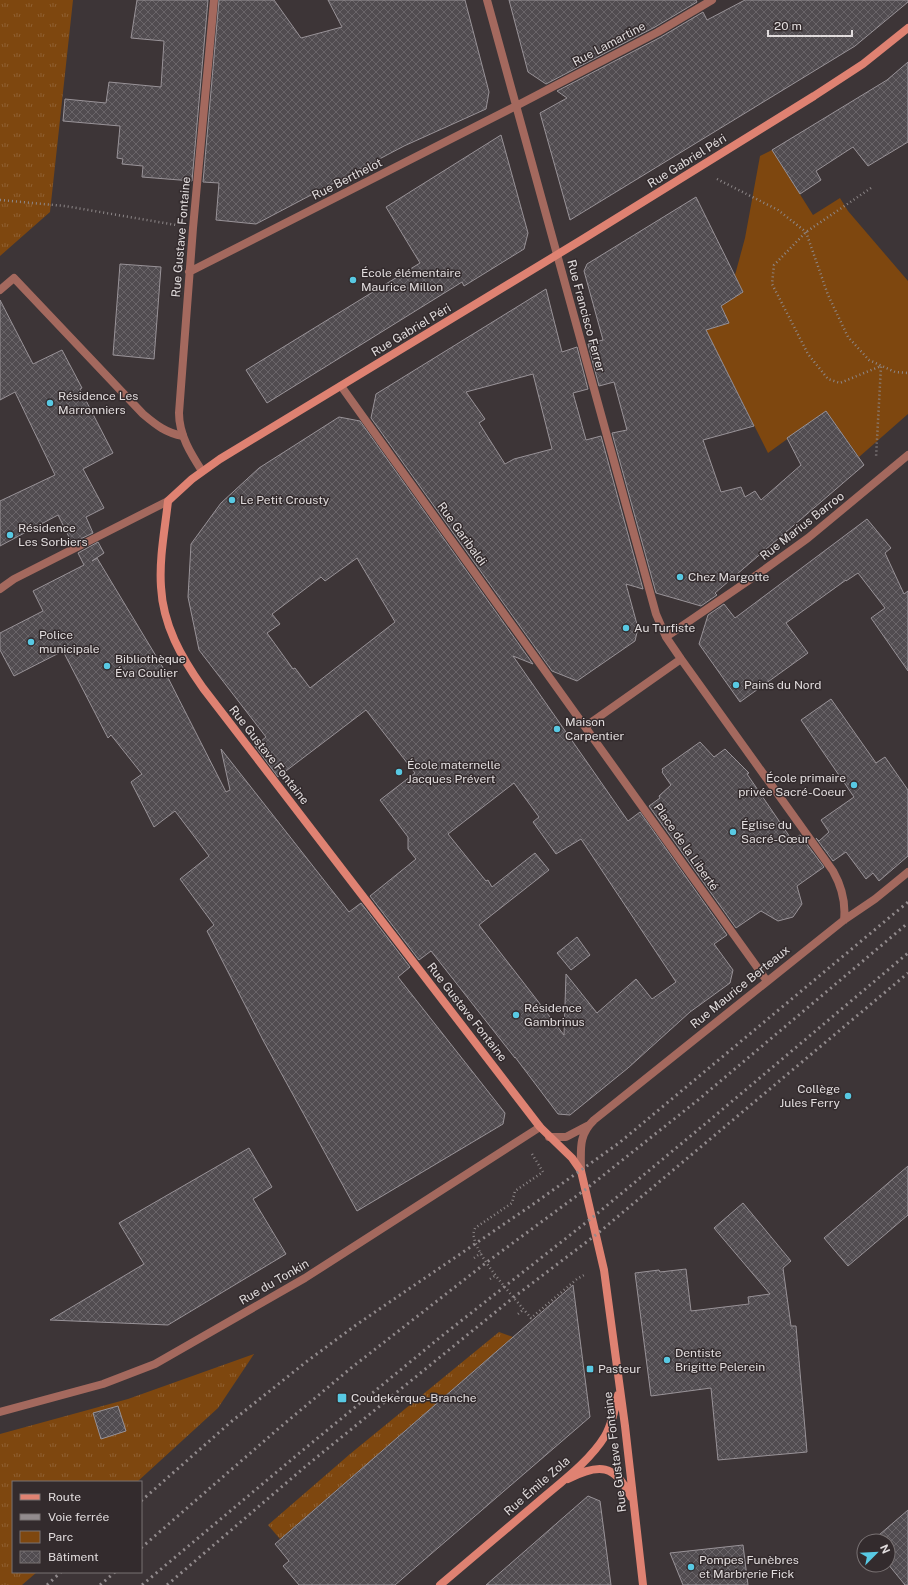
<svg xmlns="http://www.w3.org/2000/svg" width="908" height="1585" font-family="'Public Sans',sans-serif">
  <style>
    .grass { fill: url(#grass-tufts) }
    .park { fill: #7e470f }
    .building { fill: url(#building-cross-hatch); stroke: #999398; fill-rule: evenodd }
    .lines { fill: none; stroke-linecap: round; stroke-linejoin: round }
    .path { stroke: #8e8889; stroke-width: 2.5; stroke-dasharray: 1 3; stroke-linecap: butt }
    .lane { stroke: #a4695e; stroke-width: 8 }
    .street { stroke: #a4695e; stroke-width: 8 }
    .secondary { stroke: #df8272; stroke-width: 8 }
    .rail { stroke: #928b8d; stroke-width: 3; stroke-dasharray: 2 4; stroke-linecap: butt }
    .poi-dot { fill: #58c9e3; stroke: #332b2d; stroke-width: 1.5 }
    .labels { text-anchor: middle; stroke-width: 3; stroke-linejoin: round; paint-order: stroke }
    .street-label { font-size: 12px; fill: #e1dcdd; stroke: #332b2d }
    .poi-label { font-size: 12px; fill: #e1dcdd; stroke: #332b2d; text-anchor: start }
  </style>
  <defs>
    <pattern id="grass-tufts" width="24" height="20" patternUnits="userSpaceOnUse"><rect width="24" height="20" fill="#7e470f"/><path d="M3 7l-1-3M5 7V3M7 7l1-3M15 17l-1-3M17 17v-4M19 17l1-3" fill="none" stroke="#906132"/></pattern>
    <pattern id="building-cross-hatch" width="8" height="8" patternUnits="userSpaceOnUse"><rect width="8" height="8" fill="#514c50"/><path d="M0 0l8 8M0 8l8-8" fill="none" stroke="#6a6569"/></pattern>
  </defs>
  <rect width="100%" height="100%" fill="#3d3537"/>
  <!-- grass -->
  <path class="grass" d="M 0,0 L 73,0 L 50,212 L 0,256 Z
    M 499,1332 L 513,1337 L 280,1539 L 268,1525 L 350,1454 Z
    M 254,1354 L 218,1408 L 137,1482 L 13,1482 L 13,1572 L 37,1572 L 22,1585 L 0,1585 L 0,1434 L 128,1399 Z"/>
  <!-- park -->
  <path class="park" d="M 772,150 L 813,215 L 840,198 L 848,211 L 908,281 L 908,414 L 859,457 L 826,411 L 768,453 L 706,330 L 729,323 L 721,306 L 743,292 L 735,275 L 745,238 L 760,156 Z"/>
  <!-- building -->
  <path class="building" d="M 137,0 L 208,0 L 192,181 L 142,177 L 143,166 L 122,164 L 123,159 L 117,158 L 120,126 L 63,121 L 65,99 L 106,103 L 109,82 L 161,87 L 164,41 L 131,38 Z
    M 219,0 L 274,0 L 301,38 L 342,27 L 328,0 L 465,0 L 489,92 L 486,109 L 404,146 L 256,224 L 216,220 L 219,183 L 203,182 Z
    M 509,0 L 696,0 L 697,2 L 655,27 L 546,84 L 528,72 Z
    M 745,0 L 908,0 L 908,2 L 855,46 L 570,220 L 540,113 L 567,98 L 557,91 L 661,37 L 703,12 L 707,20 Z
    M 908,62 L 908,142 L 868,166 L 853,147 L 816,171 L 821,180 L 800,194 L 772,150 L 887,80 Z
    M 501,135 L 528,233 L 524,249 L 464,286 L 462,282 L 267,403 L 246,370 L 420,263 L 386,207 Z
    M 696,197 L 743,292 L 721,306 L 729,323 L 706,330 L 754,426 L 703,440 L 721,492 L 741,487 L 745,497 L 755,491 L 761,500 L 801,465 L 787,438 L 826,411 L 864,465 L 715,593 L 717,595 L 701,606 L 656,593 L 612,433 L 627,430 L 614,382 L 599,386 L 588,344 L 603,340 L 584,271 L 587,264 Z
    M 120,264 L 161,267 L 154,359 L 113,355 Z
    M 546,289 L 562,352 L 577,347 L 588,389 L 573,393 L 586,440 L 601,436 L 643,589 L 626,584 L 638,628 L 635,641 L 577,681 L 552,671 L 371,418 L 376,394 ZM 533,374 L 552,449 L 514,459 L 505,464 L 479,423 L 485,419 L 466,392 Z
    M 0,300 L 33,364 L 62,350 L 82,388 L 80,389 L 113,453 L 83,469 L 104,508 L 86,517 L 93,533 L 72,543 L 58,515 L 0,546 L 0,501 L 55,475 L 15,392 L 0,400 Z
    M 339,417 L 360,421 L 533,664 L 513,656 L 628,821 L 640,812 L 727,935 L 714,944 L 733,970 L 730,983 L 690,1012 L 628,1068 L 570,1115 L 558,1114 L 515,1057 L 515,1058 L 431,951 L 419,960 L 370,896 L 416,859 L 408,849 L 408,837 L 380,800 L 415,773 L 366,710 L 278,777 L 255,746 L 266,737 L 199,650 L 188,597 L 191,544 L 221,503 L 259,468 ZM 357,558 L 395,622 L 310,688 L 295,668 L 293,669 L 267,633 L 280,624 L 272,614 L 321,577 L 325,581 ZM 514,783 L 539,817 L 533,822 L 556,854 L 581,839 L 676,982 L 652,999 L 636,979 L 597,1013 L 566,974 L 564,1035 L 479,925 L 549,870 L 535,853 L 492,887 L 488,880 L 486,881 L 448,834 Z
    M 867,519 L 891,548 L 885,553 L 904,594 L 908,591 L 908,671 L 871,618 L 885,608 L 858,573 L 846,581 L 846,580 L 786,623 L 808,653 L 740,702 L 699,644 L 708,615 L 724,604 L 735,618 Z
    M 98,542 L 104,553 L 92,561 L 97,558 L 162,666 L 226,792 L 230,790 L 221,749 L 349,912 L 361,903 L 410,967 L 398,977 L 505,1113 L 503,1124 L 357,1211 L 264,1042 L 207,931 L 214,925 L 180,879 L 209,856 L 175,811 L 154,827 L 131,782 L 142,774 L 111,735 L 108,738 L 63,651 L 14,676 L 0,650 L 0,633 L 43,611 L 33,591 L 84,565 L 78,553 Z
    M 831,699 L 876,763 L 885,757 L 908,790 L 908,856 L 879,881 L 873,873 L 866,879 L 846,852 L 833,861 L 816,838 L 819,841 L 829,832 L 821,820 L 854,797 L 801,720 Z
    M 700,742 L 714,757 L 725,749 L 749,773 L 747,774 L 792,840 L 800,835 L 824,867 L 797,886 L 802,904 L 793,917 L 778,921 L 761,911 L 736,928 L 649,806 L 660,798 L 659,796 L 671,785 L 662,772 L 663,771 L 662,769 Z
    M 577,937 L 590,955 L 571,970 L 557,953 Z
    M 249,1148 L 272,1187 L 253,1199 L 286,1254 L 168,1325 L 50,1320 L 144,1264 L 119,1223 Z
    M 908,1166 L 908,1215 L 848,1266 L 824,1238 Z
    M 743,1203 L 791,1261 L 783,1268 L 791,1326 L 796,1326 L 807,1452 L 718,1460 L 711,1388 L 651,1396 L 635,1273 L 659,1270 L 660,1272 L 686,1269 L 691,1311 L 749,1304 L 748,1297 L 770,1294 L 714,1228 Z
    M 573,1285 L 590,1417 L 395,1585 L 299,1585 L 283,1566 L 289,1561 L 275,1544 Z
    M 118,1406 L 126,1431 L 101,1439 L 93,1413 Z
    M 588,1496 L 600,1501 L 611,1585 L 486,1585 Z
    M 908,1510 L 908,1585 L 905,1585 L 888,1564 L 888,1541 L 872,1541 Z
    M 743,1545 L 748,1585 L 683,1585 L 670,1553 Z"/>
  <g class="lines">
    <!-- path -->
    <path class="path" d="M 717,179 L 778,210 L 806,232 L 828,295 L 848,337 L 869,360 L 895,372 L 908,373
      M 871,188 L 806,232 L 774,265 L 772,284 L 808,354 L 828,379 L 840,383 L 881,366 L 876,458
      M 0,200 L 65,206 L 176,225
      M 532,1154 L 543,1172 L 515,1191 L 512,1203 L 475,1228 C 474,1231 473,1234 474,1237 C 477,1258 517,1301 531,1318 L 577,1279 L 586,1274
      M 474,1258 L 481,1253
      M 490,1279 L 496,1275
      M 518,1314 L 524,1309"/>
    <!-- lane -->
    <path class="lane" d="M 0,290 L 14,278 L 143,414 C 156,425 166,433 183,436"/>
    <!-- street -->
    <path class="street" d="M 487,0 L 656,614 L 666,637 L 681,659 L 833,871 C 842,887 846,902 844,920
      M 189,272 L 516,106 L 658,32 L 712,0
      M 341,386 L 767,981
      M 202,471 C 191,454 179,435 179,413 L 193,228 L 214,0
      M 0,589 L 14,579 L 168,501
      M 666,637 L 761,572 L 808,538 L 908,455
      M 586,726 L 681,659
      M 549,1137 L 566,1137 L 587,1126
      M 581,1171 C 581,1150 578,1135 594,1120 L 844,920 L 875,899 L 908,872
      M 0,1412 L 103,1384 L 155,1364 L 305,1278 L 540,1127"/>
    <!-- secondary -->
    <path class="secondary" d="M 568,1479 C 599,1463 615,1464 631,1497
      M 440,1585 C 473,1557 505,1530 538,1502 C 560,1483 590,1461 605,1436 C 612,1424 615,1409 618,1395
      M 643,1585 L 625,1426 L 604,1270 L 581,1171 L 572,1158 L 540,1127 L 203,688 C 181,657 163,625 161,587 C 159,558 165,529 168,501 L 192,479 L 220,459 L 583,239 L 814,96 L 863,64 L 908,28"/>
    <!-- rail -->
    <path class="rail" d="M 141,1501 L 232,1421 L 306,1362 L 356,1325 L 532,1205 L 619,1143 L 908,902
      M 141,1548 L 278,1429 L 351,1368 L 487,1262 L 586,1189 L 698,1100 L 908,923
      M 47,1585 L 61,1572
      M 100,1585 L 115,1572
      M 142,1585 L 297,1455 L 438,1339 L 593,1217 L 711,1119 L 908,953
      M 167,1585 L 306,1466 L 514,1297 L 597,1234 L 908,973"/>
  </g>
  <!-- markers -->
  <g class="poi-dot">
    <circle cx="353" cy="280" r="4"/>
    <circle cx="50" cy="403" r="4"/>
    <circle cx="232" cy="500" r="4"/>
    <circle cx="10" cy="535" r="4"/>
    <circle cx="680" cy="577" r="4"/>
    <circle cx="626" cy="628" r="4"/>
    <circle cx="31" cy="642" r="4"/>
    <circle cx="107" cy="666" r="4"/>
    <circle cx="736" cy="685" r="4"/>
    <circle cx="557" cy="729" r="4"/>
    <circle cx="399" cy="772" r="4"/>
    <circle cx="854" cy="785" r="4"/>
    <circle cx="733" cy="832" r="4"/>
    <circle cx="516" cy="1015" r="4"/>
    <circle cx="848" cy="1096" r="4"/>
    <circle cx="667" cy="1360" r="4"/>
    <rect x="586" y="1365" width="8" height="8" rx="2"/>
    <rect x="337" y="1393" width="10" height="10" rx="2"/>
    <circle cx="691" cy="1567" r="4"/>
  </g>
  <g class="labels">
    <!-- street labels -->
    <g class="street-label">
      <text transform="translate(609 44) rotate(-28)" y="4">Rue Lamartine</text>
      <text transform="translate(687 161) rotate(-32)" y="4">Rue Gabriel Péri</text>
      <text transform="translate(347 179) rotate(-27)" y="4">Rue Berthelot</text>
      <text transform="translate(181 237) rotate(-85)" y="4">Rue Gustave Fontaine</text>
      <text transform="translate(586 316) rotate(75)" y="4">Rue Francisco Ferrer</text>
      <text transform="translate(411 330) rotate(-31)" y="4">Rue Gabriel Péri</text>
      <text transform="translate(802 526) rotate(-38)" y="4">Rue Marius Barroo</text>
      <text transform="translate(462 534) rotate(54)" y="4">Rue Garibaldi</text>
      <text transform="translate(269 755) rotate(52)" y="4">Rue Gustave Fontaine</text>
      <text transform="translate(686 847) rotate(55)" y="4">Place de la Liberté</text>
      <text transform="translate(740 987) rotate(-39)" y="4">Rue Maurice Berteaux</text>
      <text transform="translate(467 1012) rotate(52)" y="4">Rue Gustave Fontaine</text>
      <text transform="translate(274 1282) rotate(-30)" y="4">Rue du Tonkin</text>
      <text transform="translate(615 1452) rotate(-97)" y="4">Rue Gustave Fontaine</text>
      <text transform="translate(537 1486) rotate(-41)" y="4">Rue Émile Zola</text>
    </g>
    <!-- poi labels -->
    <g class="poi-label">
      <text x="361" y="277">École élémentaire<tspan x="361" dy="14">Maurice Millon</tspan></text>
      <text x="58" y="400">Résidence Les<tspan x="58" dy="14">Marronniers</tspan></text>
      <text x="240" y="504">Le Petit Crousty</text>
      <text x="18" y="532">Résidence<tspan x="18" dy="14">Les Sorbiers</tspan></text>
      <text x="688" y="581">Chez Margotte</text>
      <text x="634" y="632">Au Turfiste</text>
      <text x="39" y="639">Police<tspan x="39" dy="14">municipale</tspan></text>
      <text x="115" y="663">Bibliothèque<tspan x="115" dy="14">Éva Coulier</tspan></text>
      <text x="744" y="689">Pains du Nord</text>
      <text x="565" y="726">Maison<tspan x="565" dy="14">Carpentier</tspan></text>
      <text x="407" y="769">École maternelle<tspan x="407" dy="14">Jacques Prévert</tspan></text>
      <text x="846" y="782" text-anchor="end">École primaire<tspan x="846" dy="14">privée Sacré-Coeur</tspan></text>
      <text x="741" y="829">Église du<tspan x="741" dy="14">Sacré-Cœur</tspan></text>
      <text x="524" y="1012">Résidence<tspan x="524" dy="14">Gambrinus</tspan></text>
      <text x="840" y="1093" text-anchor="end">Collège<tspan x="840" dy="14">Jules Ferry</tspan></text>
      <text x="675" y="1357">Dentiste<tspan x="675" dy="14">Brigitte Pelerein</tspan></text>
      <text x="598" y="1373">Pasteur</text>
      <text x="351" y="1402">Coudekerque-Branche</text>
      <text x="699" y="1564">Pompes Funèbres<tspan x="699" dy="14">et Marbrerie Fick</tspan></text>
    </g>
  </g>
  <!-- legend -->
  <rect x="12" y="1481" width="130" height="92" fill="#332b2d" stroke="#797273"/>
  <rect x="20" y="1494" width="20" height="6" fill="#df8272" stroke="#797273"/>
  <text x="48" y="1501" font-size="12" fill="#e1dcdd">Route</text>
  <rect x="20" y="1514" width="20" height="6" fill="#928b8d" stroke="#797273"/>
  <text x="48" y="1521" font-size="12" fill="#e1dcdd">Voie ferrée</text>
  <rect x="20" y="1531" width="20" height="12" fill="#7e470f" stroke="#797273"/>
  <text x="48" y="1541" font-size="12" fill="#e1dcdd">Parc</text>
  <rect x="20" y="1551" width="20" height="12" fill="url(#building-cross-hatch)" stroke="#797273"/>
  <text x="48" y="1561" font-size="12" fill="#e1dcdd">Bâtiment</text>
  <!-- north arrow -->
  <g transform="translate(876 1553) rotate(66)"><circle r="19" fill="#332b2d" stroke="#797273"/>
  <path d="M0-3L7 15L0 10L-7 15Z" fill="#58c9e3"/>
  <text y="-6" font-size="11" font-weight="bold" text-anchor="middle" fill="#e1dcdd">N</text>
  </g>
  <!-- scale -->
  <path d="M768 30v6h84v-6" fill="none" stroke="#e1dcdd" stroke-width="2"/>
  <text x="774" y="30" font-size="12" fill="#e1dcdd" stroke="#332b2d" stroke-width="3" paint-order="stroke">20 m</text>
</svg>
